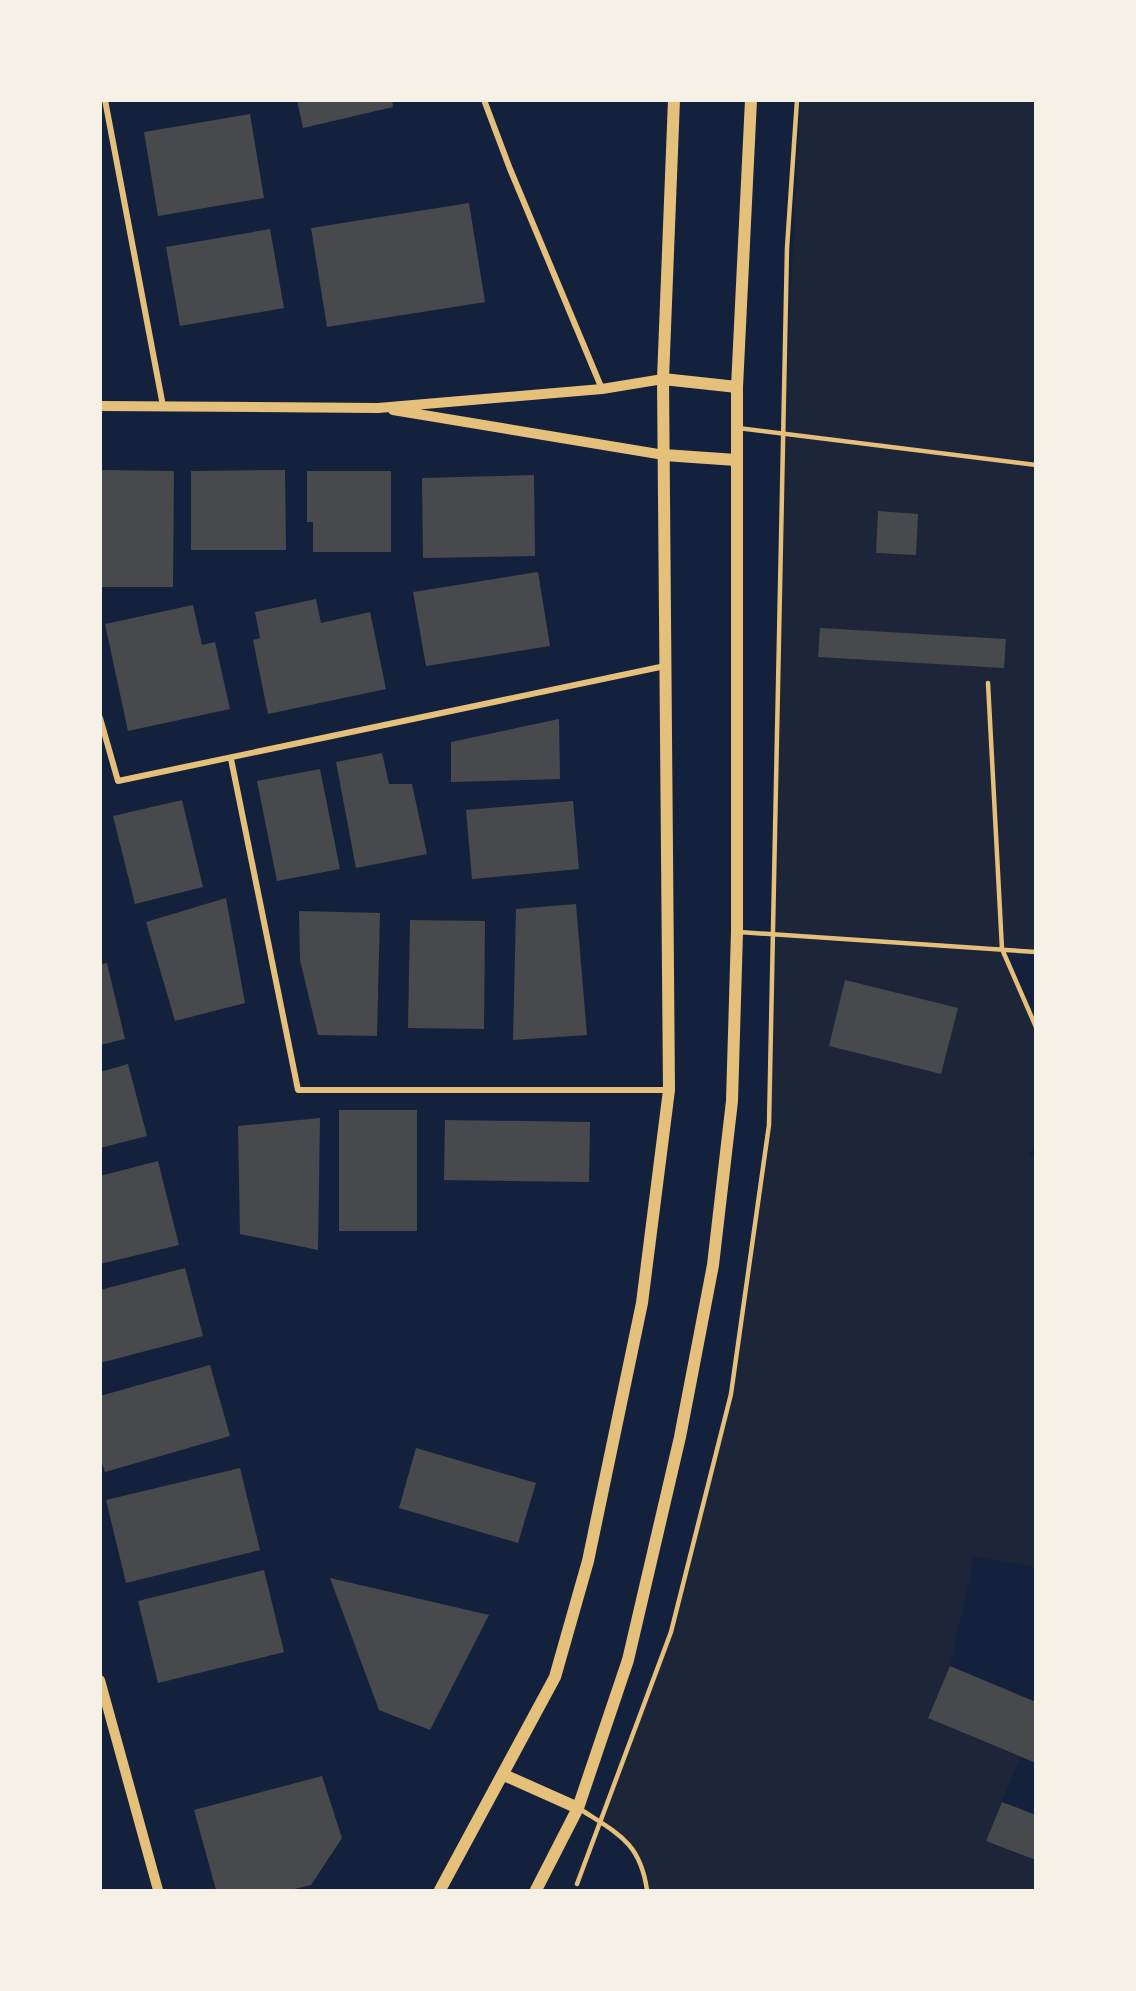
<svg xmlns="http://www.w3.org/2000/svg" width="1136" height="1991" font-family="'Alegreya Sans',sans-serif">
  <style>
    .green { fill: #1d2539 }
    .building { fill: #48494c }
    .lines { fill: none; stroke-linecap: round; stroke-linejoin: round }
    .service { stroke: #e5c07b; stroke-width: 4.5 }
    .minor { stroke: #e5c07b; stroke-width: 6 }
    .tertiary { stroke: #e5c07b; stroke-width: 10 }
    .secondary { stroke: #e5c07b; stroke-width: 12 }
  </style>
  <rect width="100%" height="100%" fill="#14213d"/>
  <!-- green -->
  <path class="green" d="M 800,101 L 1035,101 L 1035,952 L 1003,949 L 1035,1027 L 1036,1142 L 1029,1155 L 1036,1157 L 1035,1567 L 974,1557 L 950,1666 L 928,1718 L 1020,1757 L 986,1841 L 1035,1860 L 1035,1890 L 647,1890 C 641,1853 631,1844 601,1823 L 671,1632 L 731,1394 L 769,1125 L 784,433 Z"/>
  <!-- building -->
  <path class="building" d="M 297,100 L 392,100 L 393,107 L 303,128 Z
    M 250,114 L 264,198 L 158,216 L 144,132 Z
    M 469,203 L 485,302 L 327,327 L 311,228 Z
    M 270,229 L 284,308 L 180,326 L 166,247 Z
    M 100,470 L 174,471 L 173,587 L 100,587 Z
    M 285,470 L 286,550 L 191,550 L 191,471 Z
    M 307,471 L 391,471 L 391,552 L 313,552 L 313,522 L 307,522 Z
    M 534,475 L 535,556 L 423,558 L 422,478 Z
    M 878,511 L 918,514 L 916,555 L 876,553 Z
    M 538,572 L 550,646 L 426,666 L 413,592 Z
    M 316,599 L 321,623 L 370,612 L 386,689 L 268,714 L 253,640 L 260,638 L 255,612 Z
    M 193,605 L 202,645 L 215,642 L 230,709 L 128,731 L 105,624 Z
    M 820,628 L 1006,639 L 1004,668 L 818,657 Z
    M 559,719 L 560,779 L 451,782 L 451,742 Z
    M 382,753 L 389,784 L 412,784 L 427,854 L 356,868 L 336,762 Z
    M 320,769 L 340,869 L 277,881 L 257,781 Z
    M 182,800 L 203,887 L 135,904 L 113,816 Z
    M 573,801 L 579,869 L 472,879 L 466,810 Z
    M 226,898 L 245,1003 L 175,1021 L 146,922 Z
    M 576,904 L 587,1035 L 513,1040 L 516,909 Z
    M 299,911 L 380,913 L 377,1036 L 318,1035 L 300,960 Z
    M 410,920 L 485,921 L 484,1029 L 408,1028 Z
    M 107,963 L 125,1039 L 100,1045 L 100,965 Z
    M 845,980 L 958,1008 L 941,1074 L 829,1046 Z
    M 128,1064 L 147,1136 L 100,1148 L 100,1072 Z
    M 339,1110 L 417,1110 L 417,1231 L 339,1231 Z
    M 320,1118 L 318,1250 L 240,1234 L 238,1126 Z
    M 445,1120 L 590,1122 L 589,1182 L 444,1180 Z
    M 158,1161 L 179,1245 L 100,1264 L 100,1176 Z
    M 185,1268 L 203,1336 L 100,1363 L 100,1290 Z
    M 210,1365 L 230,1436 L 105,1472 L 100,1458 L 100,1396 Z
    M 416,1448 L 536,1483 L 518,1543 L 399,1508 Z
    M 240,1468 L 260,1550 L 126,1583 L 106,1500 Z
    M 264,1570 L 284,1652 L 158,1683 L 138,1601 Z
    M 330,1578 L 489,1615 L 430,1730 L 379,1710 Z
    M 950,1666 L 1036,1702 L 1036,1763 L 928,1718 Z
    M 322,1776 L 342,1838 L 311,1885 L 290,1890 L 216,1890 L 194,1810 Z
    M 1002,1802 L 1036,1815 L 1036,1860 L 986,1841 Z"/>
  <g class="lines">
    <!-- service -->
    <path class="service" d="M 738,428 L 1036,465
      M 988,683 L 1002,949 L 1036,1027
      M 739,932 L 1036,952
      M 580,1809 C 618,1834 640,1842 647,1890
      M 577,1884 L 671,1632 L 731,1394 L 769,1125 L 787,248 L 797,100"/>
    <!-- minor -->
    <path class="minor" d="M 105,100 L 163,406
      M 484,100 L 510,169 L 602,389
      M 100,718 L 118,781 L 665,666
      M 231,759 L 298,1090 L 669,1090"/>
    <!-- tertiary -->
    <path class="tertiary" d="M 100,406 L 378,408 L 602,389 L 663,379
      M 393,410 L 664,455
      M 100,1680 L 158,1890"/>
    <!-- secondary -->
    <path class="secondary" d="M 663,379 L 737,387
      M 664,455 L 736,460
      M 504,1775 L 578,1808
      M 440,1890 L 555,1677 L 588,1561 L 642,1303 L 669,1090 L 663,379 L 674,100
      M 536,1890 L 578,1808 L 628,1660 L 680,1437 L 713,1265 L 732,1101 L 737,932 L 737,387 L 751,100"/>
  </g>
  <!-- border -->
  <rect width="1136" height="1991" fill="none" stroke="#f6f1e7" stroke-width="204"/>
</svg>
